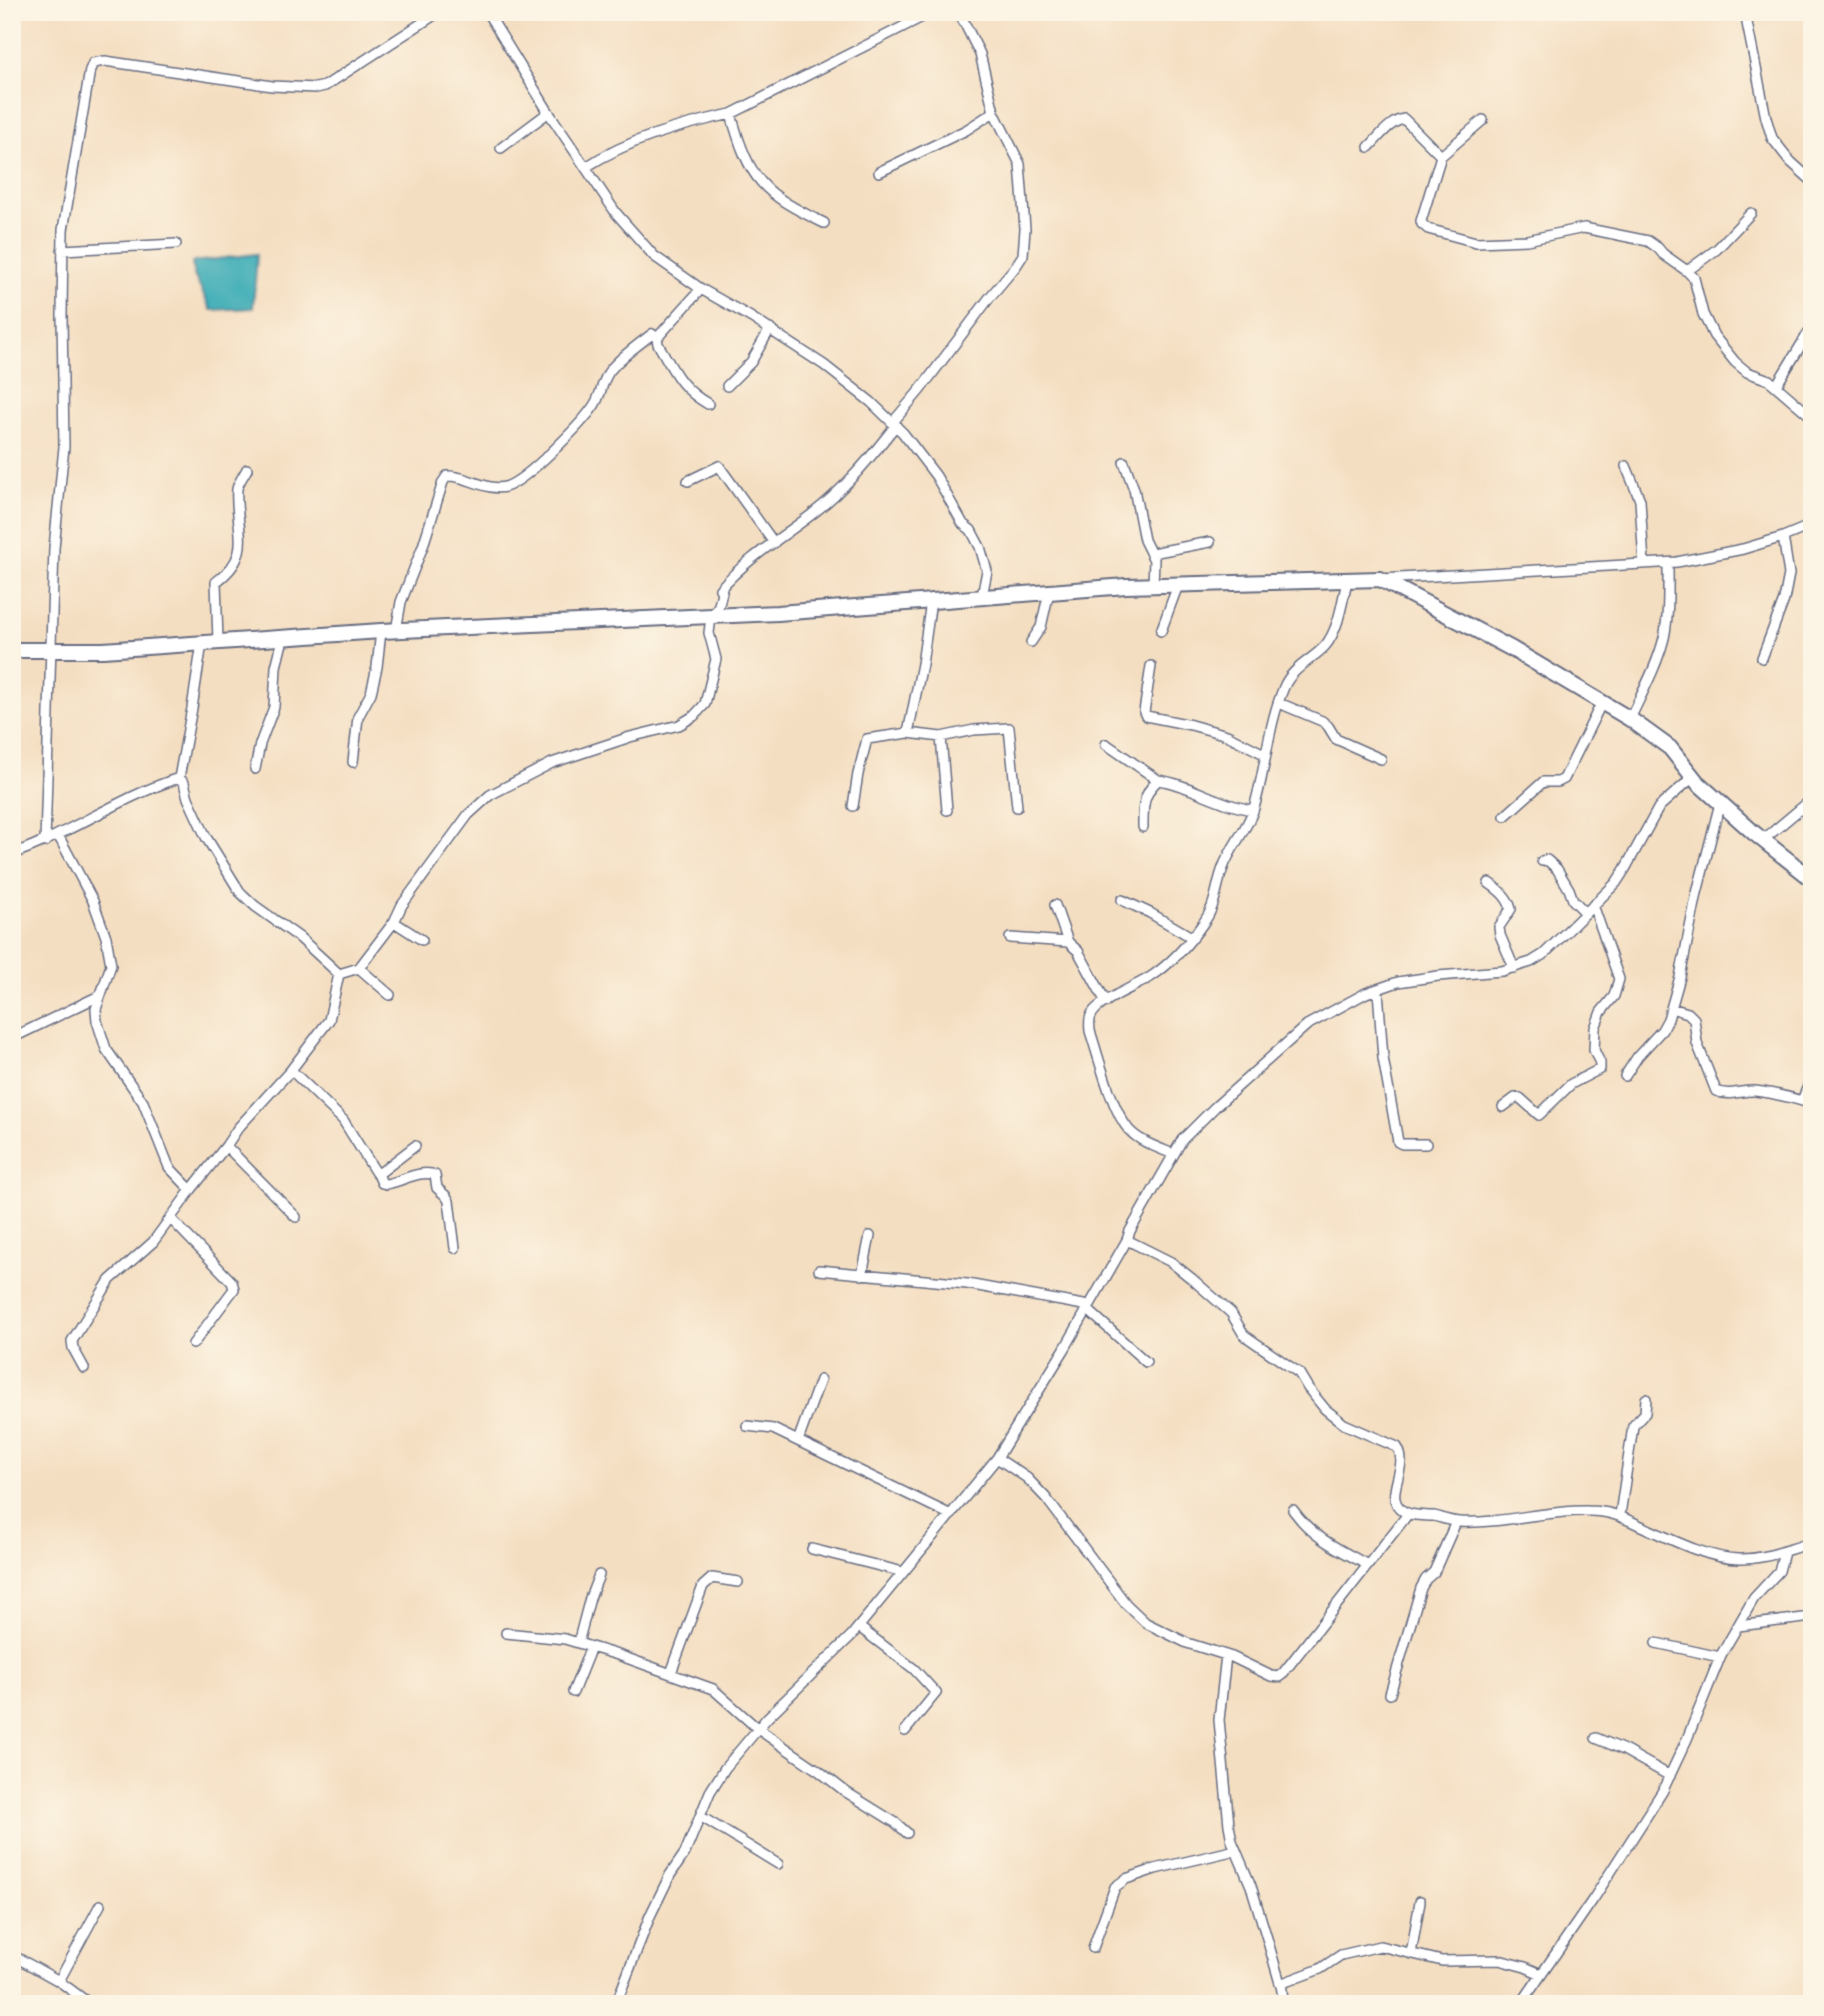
<svg xmlns="http://www.w3.org/2000/svg" width="1824" height="2016" font-family="'Libre Bodoni',serif">
  <style>
    .water { fill: #3bacb6; stroke: #2b6e8a; stroke-width: 2 }
    .lines { fill: none; stroke-linecap: round; stroke-linejoin: round }
    .river { stroke: #3bacb6; stroke-width: 18 }
    .minor-casing { stroke: #676c81; stroke-width: 12 }
    .primary-casing { stroke: #676c81; stroke-width: 18 }
    .minor { stroke: #fff; stroke-width: 9 }
    .primary { stroke: #fff; stroke-width: 14 }
  </style>
  <rect width="100%" height="100%" fill="#fcf5e5"/>
  <filter id="ink" filterUnits="userSpaceOnUse"><feTurbulence type="fractalNoise" baseFrequency=".0143" numOctaves="2"/><feDisplacementMap in="SourceGraphic" scale="14" xChannelSelector="R" yChannelSelector="G"/><feConvolveMatrix kernelMatrix="1 2 1 2 8 2 1 2 1" color-interpolation-filters="sRGB"/></filter>
  <filter id="wash" filterUnits="userSpaceOnUse"><feTurbulence type="fractalNoise" baseFrequency=".00686" numOctaves="4" result="noise"/><feDisplacementMap in="SourceGraphic" scale="28" xChannelSelector="R" yChannelSelector="G"/><feGaussianBlur stdDeviation="1.57" result="paint"/><feColorMatrix in="noise" values="0 0 0 0 0 0 0 0 0 0 0 0 0 0 0 0 0 1.4 0 .05"/><feComposite in="paint" operator="in"/></filter>
  <g filter="url(#wash)">
    <rect width="100%" height="100%" fill="#f4dec1"/>
    <!-- water -->
    <path class="water" d="M 257,254 L 253,308 L 211,310 L 194,275 L 192,262 Z"/>
    <g class="lines">
      <!-- river -->
      <path class="river" d="M 12,19 L 13,12"/>
    </g>
  </g>
  <g filter="url(#ink)">
    <g class="lines">
      <defs>
        <path id="minor" d="M 487,12 L 551,116 L 616,213 L 654,256 L 701,289 L 752,318 L 824,365 L 871,402 L 903,433 L 936,476 L 963,524 L 971,530 L 980,547 L 987,571 L 982,596
          M 1751,12 L 1747,23 L 1766,118 L 1772,138 L 1790,161 L 1812,181
          M 731,114 C 749,180 763,194 824,223
          M 1369,147 C 1379,137 1390,121 1404,119 L 1441,156 L 1421,221 L 1422,224 L 1428,229 L 1476,242 L 1527,240 L 1584,228 L 1648,241 L 1658,248 L 1663,254 L 1687,271 L 1694,278 L 1703,314 L 1714,336 L 1735,362 L 1747,372 L 1769,380 L 1812,417
          M 501,148 L 549,112
          M 1441,156 L 1483,120
          M 586,167 C 629,139 681,125 731,114 L 932,12
          M 879,172 L 966,130 L 994,112
          M 62,250 L 176,244
          M 1687,271 L 1717,249 L 1751,213
          M 701,289 L 657,338 L 658,344 C 674,371 680,388 708,404
          M 727,386 L 751,362 L 770,329
          M 1776,386 L 1812,327
          M 893,422 L 920,390 L 990,297 L 1016,266 L 1023,255 L 1025,229 L 1020,164 L 994,112 L 980,54 L 963,20 L 957,12
          M 1124,462 L 1134,489 L 1144,540 L 1154,560 L 1153,585
          M 1626,466 L 1640,500 L 1644,564
          M 688,481 L 719,466 L 774,543
          M 1152,553 L 1210,542
          M 1810,577 L 1812,573
          M 1382,579 L 1677,562 L 1743,549 L 1783,537 L 1812,525
          M 396,631 L 401,602 L 423,546 L 443,482 L 447,476 C 466,475 485,491 505,487 C 525,482 583,423 595,404 C 602,393 602,379 611,369 C 622,356 638,345 652,334 L 657,338
          M 1161,631 L 1178,585
          M 218,641 L 216,582 C 256,553 234,528 237,489 C 238,483 244,475 247,469
          M 1031,642 L 1041,627 L 1049,592
          M 1762,658 L 1784,600 L 1789,574 L 1783,537
          M 1151,666 L 1144,712 L 1146,716 L 1191,725 L 1227,735 L 1264,754
          M 1279,703 L 1322,721 L 1328,726 L 1336,739 L 1381,759
          M 1630,719 C 1642,693 1657,666 1664,638 C 1669,614 1668,588 1668,563
          M 908,733 L 941,737 L 974,730 L 1009,728 L 1017,807
          M 941,737 L 947,810
          M 1106,744 L 1158,780
          M 353,762 L 358,717 L 371,693 L 377,667 L 381,631
          M 255,769 L 260,744 L 274,707 L 276,667 L 283,639
          M 179,778 L 192,708 L 202,643
          M 853,806 L 858,774 L 867,739 L 908,733 L 922,664 L 931,601
          M 1505,816 L 1543,782 L 1558,782 L 1564,779 L 1602,702
          M 1143,827 C 1143,808 1142,795 1158,780 C 1189,784 1218,805 1253,810
          M 58,835 L 93,901 L 106,937 L 111,965 L 96,1009 L 97,1021 L 106,1049 L 143,1102 L 169,1167 L 191,1190
          M 1763,840 L 1812,799
          M 45,842 L 54,548 L 64,447 L 62,316 L 63,230 L 90,70 L 93,63 L 105,61 L 272,86 L 316,88 L 325,86 L 439,12
          M 12,854 C 70,834 120,797 179,778 L 184,783 L 188,798 L 206,837 L 240,892 L 255,906 L 300,938 L 339,974
          M 1542,861 L 1547,860 L 1557,869 L 1569,889 L 1573,900 L 1586,913
          M 1489,883 C 1499,890 1508,897 1511,909 L 1499,927 L 1500,935 L 1514,968
          M 1122,900 L 1150,913 L 1193,938
          M 1055,905 L 1068,942
          M 394,922 L 422,940
          M 1010,938 L 1068,942 L 1078,951 L 1106,1002
          M 359,968 L 390,995
          M 1378,990 L 1383,1058 L 1398,1142 L 1402,1144 L 1426,1144
          M 1671,1008 L 1688,1013 L 1694,1019 L 1697,1043 L 1716,1091 C 1730,1097 1741,1090 1755,1091 C 1774,1093 1793,1098 1812,1104
          M 12,1038 L 99,996
          M 291,1070 L 343,1120 L 376,1173 L 381,1172 L 415,1146
          M 1625,1076 L 1638,1056 L 1662,1030 L 1668,1019 L 1680,977 L 1697,893 L 1720,803
          M 1802,1101 L 1812,1076
          M 1503,1107 L 1515,1098 L 1520,1098 L 1539,1115 L 1571,1084 L 1600,1069 L 1600,1063 L 1594,1050 L 1595,1028 L 1601,1012 L 1614,996 L 1619,979 L 1593,905
          M 226,1146 L 296,1217
          M 1173,1154 C 1159,1148 1140,1142 1129,1130 C 1112,1111 1099,1058 1090,1031 C 1089,1021 1089,1015 1097,1008 C 1113,994 1135,987 1152,976 C 1173,962 1190,942 1204,922 C 1216,906 1216,886 1223,868 C 1230,848 1246,831 1253,811 C 1266,771 1267,727 1284,687 C 1292,668 1312,660 1325,646 C 1339,629 1342,602 1347,581
          M 378,1174 L 382,1183 L 386,1184 C 401,1182 420,1169 435,1175 L 437,1188 L 446,1196 L 449,1201 L 455,1248
          M 170,1218 L 232,1282 L 234,1289 L 193,1344
          M 1127,1240 L 1171,1262 L 1191,1278 L 1231,1313 L 1244,1335 L 1299,1373 L 1308,1388 L 1325,1409 L 1344,1424 L 1397,1447 C 1411,1467 1381,1496 1403,1511 C 1412,1517 1423,1515 1434,1516 C 1443,1518 1451,1522 1460,1522 C 1503,1524 1545,1510 1588,1511 C 1614,1511 1625,1519 1648,1529 C 1674,1541 1711,1559 1739,1559 C 1765,1560 1787,1549 1812,1543
          M 819,1270 L 967,1284 L 1089,1306
          M 862,1275 L 870,1236
          M 1087,1309 L 1146,1362
          M 84,1368 L 73,1348 L 72,1341 L 110,1280 L 153,1242 L 191,1190 L 226,1146 L 238,1128 L 291,1070 L 329,1020 L 339,974 L 359,968 L 394,922 L 402,905 L 468,815 L 490,795 L 552,763 L 630,737 L 679,725 L 694,716 L 705,704 L 716,659 L 709,633 L 711,617 L 719,605 L 722,592 L 720,589 C 746,559 781,538 811,515 C 844,490 871,457 896,425
          M 747,1426 L 773,1429 L 951,1515
          M 798,1441 L 820,1380
          M 997,1458 L 1027,1478 L 1046,1498 L 1126,1604 L 1146,1623 L 1187,1643 L 1232,1657 L 1271,1676 L 1280,1677 L 1408,1514
          M 1293,1510 C 1313,1538 1338,1549 1368,1565
          M 1620,1515 L 1633,1426 L 1645,1413 L 1646,1399
          M 812,1549 L 903,1572
          M 1738,1626 L 1812,1617
          M 859,1627 L 914,1669 L 936,1693 L 905,1731
          M 506,1633 L 565,1639 L 621,1656 L 713,1689 L 758,1729 L 819,1771 L 846,1792 L 896,1823 L 907,1833
          M 578,1643 L 590,1598 L 599,1575
          M 1656,1643 L 1720,1657
          M 1226,1655 L 1219,1720 L 1229,1825 L 1232,1841 L 1251,1886 L 1266,1935 L 1282,1990 L 1283,2004
          M 671,1673 L 703,1586 L 712,1578 L 738,1582
          M 573,1692 L 591,1647
          M 1390,1694 L 1421,1588 L 1426,1579 L 1434,1572 L 1456,1522
          M 1596,1738 L 1624,1750 L 1670,1776
          M 700,1816 L 778,1864
          M 1093,1948 L 1115,1887 L 1126,1879 L 1155,1869 L 1236,1850
          M 1411,1954 L 1420,1901
          M 12,1955 L 59,1981 L 90,2004
          M 59,1981 L 100,1905
          M 1280,1984 L 1320,1969 L 1341,1955 L 1380,1946 L 1442,1961 L 1499,1960 L 1525,1967 L 1541,1974
          M 616,2004 L 650,1916 L 670,1875 L 685,1853 L 710,1792 L 725,1768 L 767,1718 L 851,1636 L 997,1458 L 1064,1350 L 1127,1240 L 1130,1231 L 1182,1140 L 1215,1107 L 1307,1025 L 1366,993 L 1398,982 L 1438,976 L 1502,971 L 1531,962 L 1544,954 L 1616,883 L 1625,869 L 1659,807 L 1693,777
          M 1521,2004 L 1594,1898 L 1662,1792 L 1687,1739 L 1721,1655 L 1754,1598 L 1779,1571 L 1784,1552"/>
        <path id="primary" d="M 12,650 L 103,650 L 381,631 L 778,613 L 1126,586 L 1380,579 L 1512,649 L 1630,719 L 1670,748 L 1697,782 L 1754,833 L 1812,879"/>
      </defs>
      <!-- minor casing -->
      <use href="#minor" class="minor-casing"/>
      <!-- primary casing -->
      <use href="#primary" class="primary-casing"/>
      <!-- minor -->
      <use href="#minor" class="minor"/>
      <!-- primary -->
      <use href="#primary" class="primary"/>
    </g>
  </g>
  <!-- margin -->
  <rect width="1824" height="2016" fill="none" stroke="#fcf5e5" stroke-width="42"/>
</svg>
